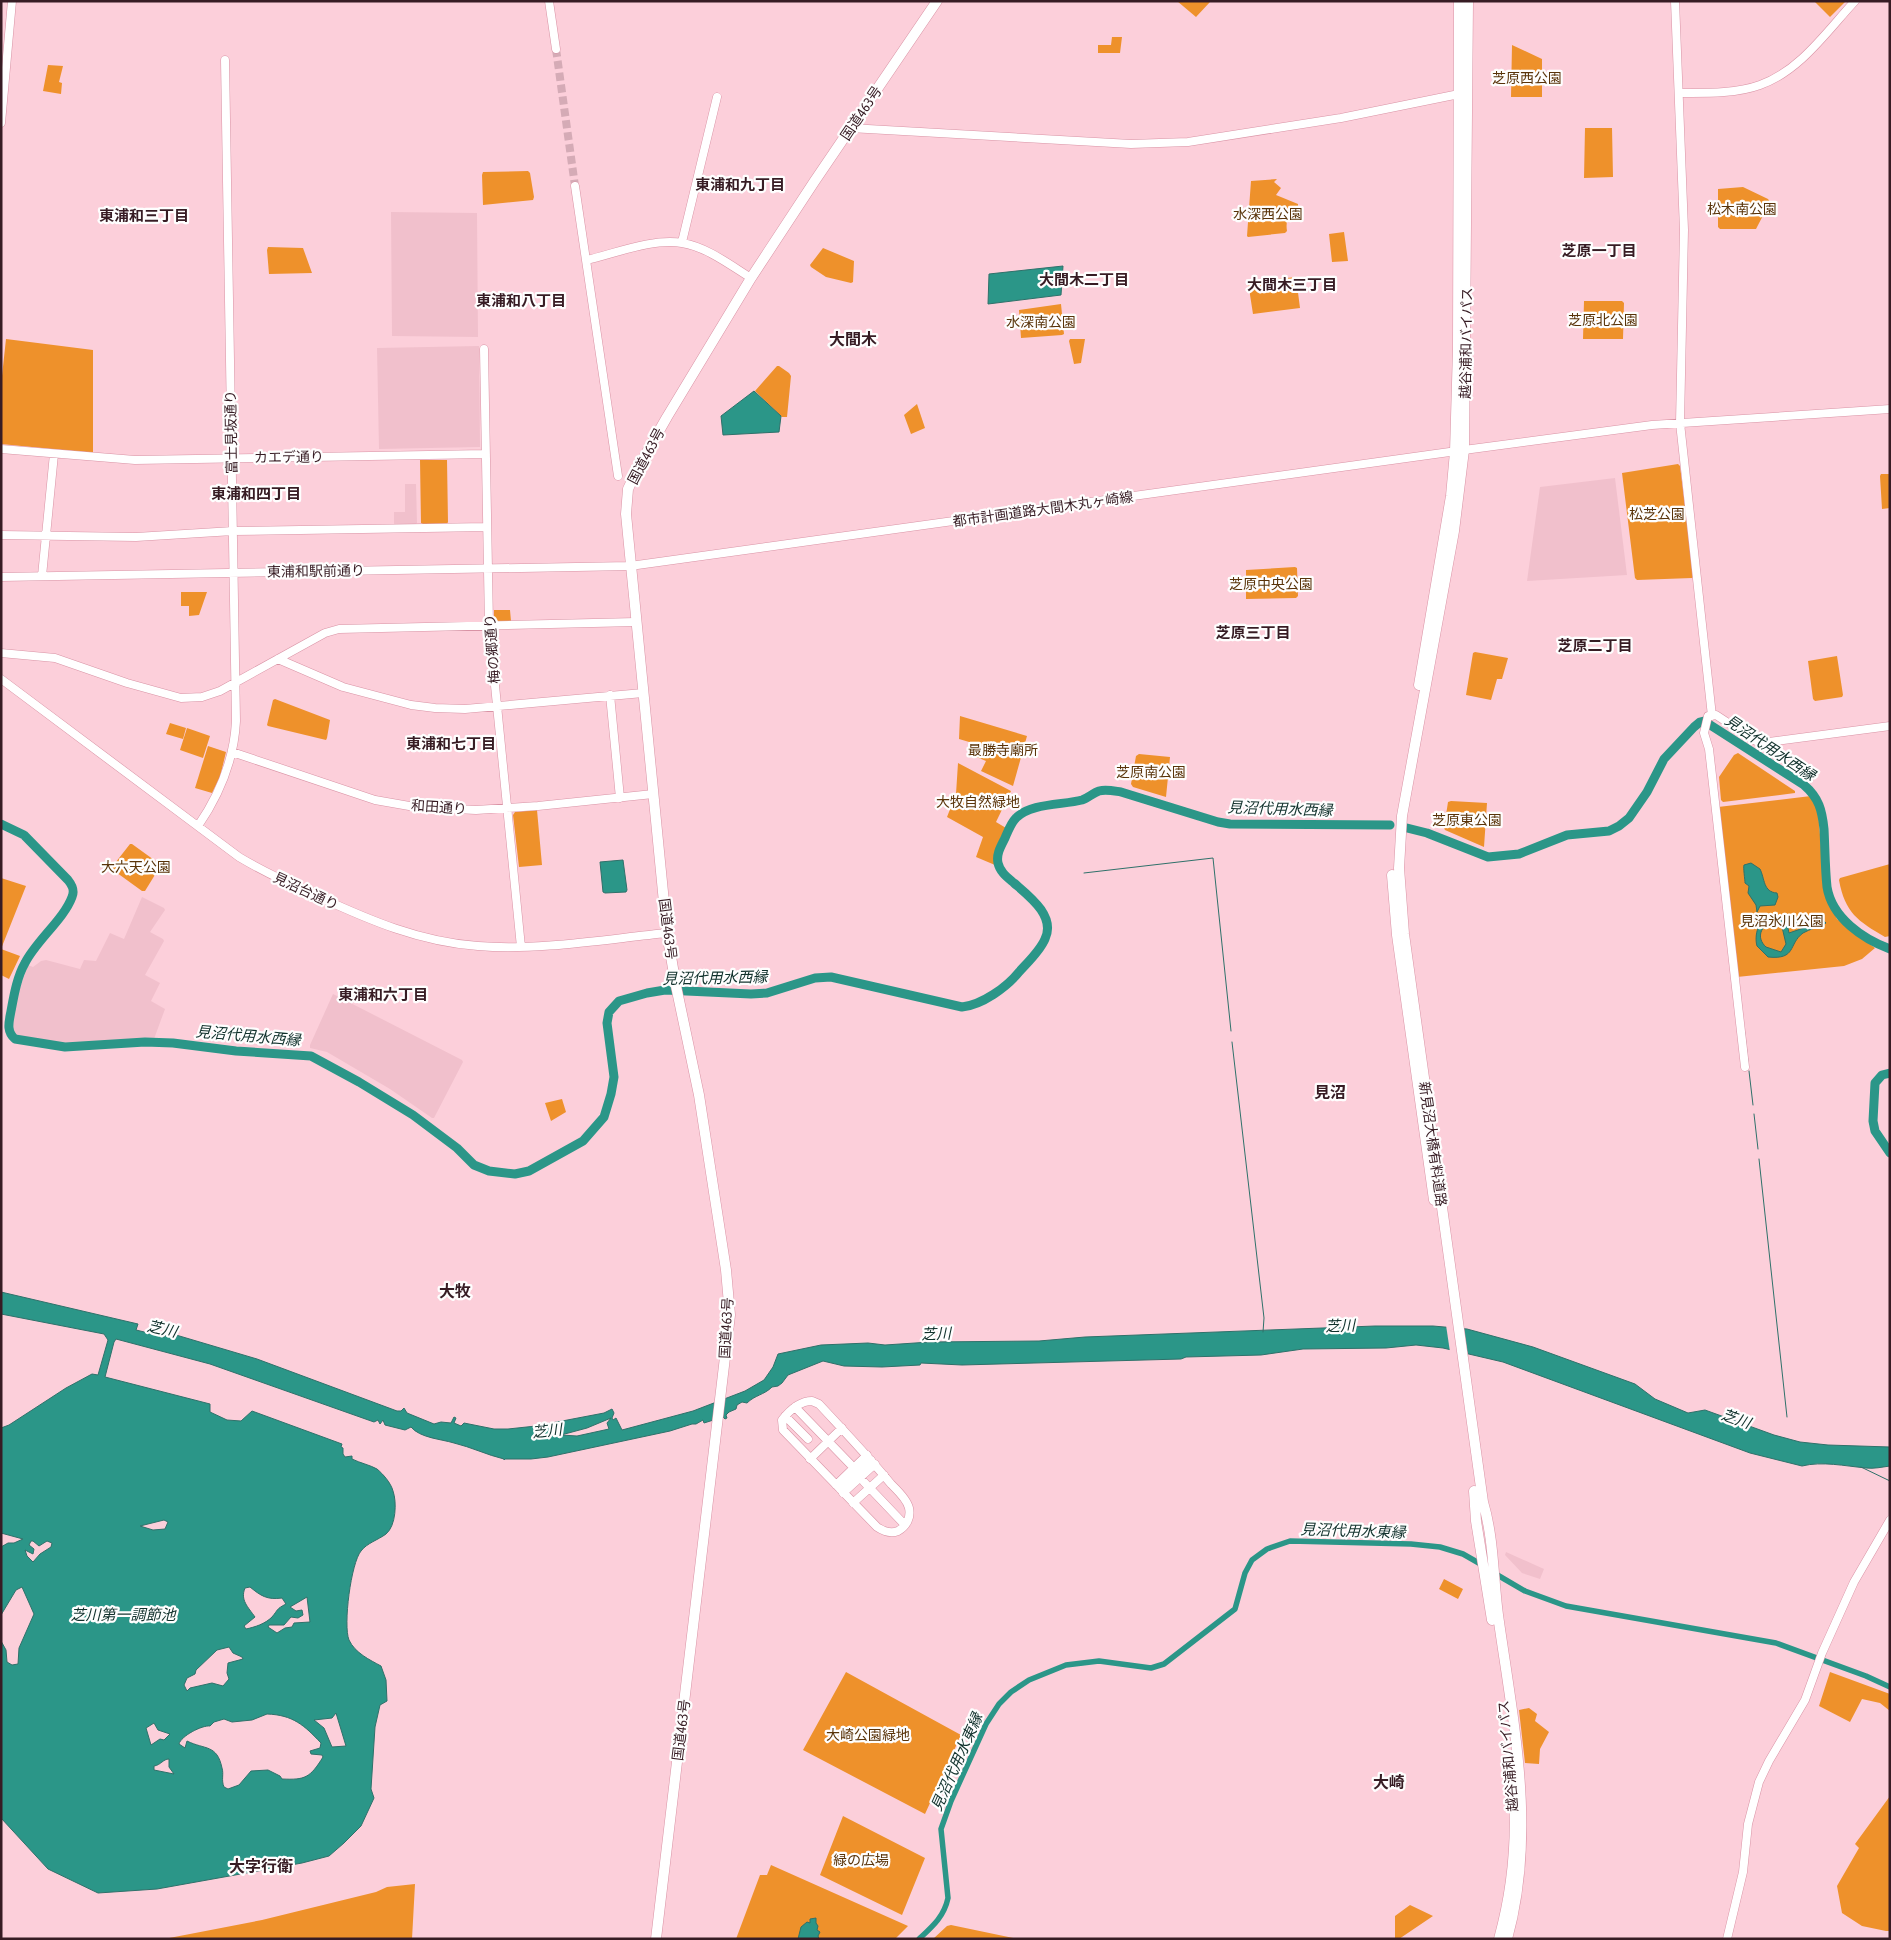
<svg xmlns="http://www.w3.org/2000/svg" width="1891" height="1940" font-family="'Asap Condensed','Noto Sans JP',sans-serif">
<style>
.built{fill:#f1c0cc}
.green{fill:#ee912b}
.water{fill:#2b9688;stroke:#2f716a;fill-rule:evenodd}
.pier{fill:#fccfda}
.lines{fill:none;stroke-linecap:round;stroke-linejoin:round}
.stream{stroke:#2f716a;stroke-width:1}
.canal{stroke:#2b9688;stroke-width:5.5}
.river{stroke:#2b9688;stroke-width:9}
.secondary-tunnel{stroke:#d5abb6;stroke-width:8;stroke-dasharray:8 4;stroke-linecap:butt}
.secondary-casing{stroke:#d993a5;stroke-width:9}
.highway-casing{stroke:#d993a5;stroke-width:11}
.secondary{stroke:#fff;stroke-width:8}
.highway{stroke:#fff;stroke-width:10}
.labels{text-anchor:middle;stroke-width:4.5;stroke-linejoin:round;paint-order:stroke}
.park-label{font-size:14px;fill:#593309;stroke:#fefefe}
.street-label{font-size:14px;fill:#371c24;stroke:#fefefe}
.neighbourhood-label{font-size:15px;font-weight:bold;fill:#371c24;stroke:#fefefe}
.water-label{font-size:15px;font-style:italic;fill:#11312c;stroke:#fefefe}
.quarter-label{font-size:16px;font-weight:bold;fill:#371c24;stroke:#fefefe}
</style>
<rect width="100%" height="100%" fill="#fccfda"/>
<path class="built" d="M 391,212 L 477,213 L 478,337 L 392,336 Z
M 479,346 L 480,447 L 379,449 L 377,348 Z
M 1615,478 L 1627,575 L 1527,581 L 1540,487 Z
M 405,484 L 416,484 L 417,523 L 415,525 L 396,525 L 394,524 L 394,512 L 405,512 Z
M 142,897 L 164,908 L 165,910 L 150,932 L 163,939 L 164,941 L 145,975 L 160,983 L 151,1001 L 165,1009 L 154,1039 L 57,1044 L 19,1037 L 16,1035 L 12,1031 L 16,999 L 28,965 L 33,967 L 41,961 L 46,960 L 80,969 L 84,960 L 96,961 L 110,933 L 124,939 Z
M 333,994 L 462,1060 L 463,1062 L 434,1118 L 432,1118 L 390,1089 L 327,1052 L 310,1048 L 310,1045 Z
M 1506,1552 L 1544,1569 L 1540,1579 L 1522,1573 L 1505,1555 Z"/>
<path class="green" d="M 1177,1 L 1209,1 L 1210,2 L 1196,17 Z
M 1814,1 L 1846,1 L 1830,17 Z
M 1112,37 L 1122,37 L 1120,53 L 1098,53 L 1098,45 L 1111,45 Z
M 1512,45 L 1542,59 L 1542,97 L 1511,97 Z
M 48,65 L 63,66 L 59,82 L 62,83 L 61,94 L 43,91 Z
M 1585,128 L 1612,128 L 1613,177 L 1584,178 Z
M 528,171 L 530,173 L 534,197 L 533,200 L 483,205 L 482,175 L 483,172 Z
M 1277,179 L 1274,182 L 1281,188 L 1276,195 L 1298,204 L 1298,206 C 1290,215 1285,219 1287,231 L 1285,233 L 1248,237 L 1247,236 L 1251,181 Z
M 1743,187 L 1768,199 L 1770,202 L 1756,229 L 1720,229 L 1718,227 L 1718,189 Z
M 1344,232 L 1348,261 L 1332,262 L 1329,234 Z
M 268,247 L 303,248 L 312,273 L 269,274 L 267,250 Z
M 823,248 L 854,261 L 853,282 L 851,283 L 826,277 L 811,267 L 810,265 Z
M 1296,277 L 1300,308 L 1253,314 L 1248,282 Z
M 1584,301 L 1622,301 L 1624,303 L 1623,339 L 1583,339 Z
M 1061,304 L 1064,334 L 1062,335 L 1021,338 L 1019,310 Z
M 6,339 L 93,350 L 93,453 L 1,444 L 1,385 Z
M 1070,339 L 1085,339 L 1081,363 L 1074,364 L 1069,341 Z
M 777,366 L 779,366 L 789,373 L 791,376 L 787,417 L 782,417 L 755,391 Z
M 917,404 L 925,428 L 911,434 L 904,415 Z
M 420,460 L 447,460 L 448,522 L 447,524 L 425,525 L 421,523 Z
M 1678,464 L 1680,466 L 1694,576 L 1692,578 L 1637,580 L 1635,578 L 1622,473 Z
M 1881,474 L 1890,474 L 1890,508 L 1882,509 L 1880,476 Z
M 1295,567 L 1297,568 L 1298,596 L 1296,598 L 1246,599 L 1246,570 Z
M 181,592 L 207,592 L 199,615 L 189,616 L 189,606 L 181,606 Z
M 494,610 L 510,610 L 511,621 L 494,622 Z
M 1475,652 L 1508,658 L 1502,679 L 1497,679 L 1491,700 L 1466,695 L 1473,653 Z
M 1837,656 L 1843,695 L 1842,697 L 1815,701 L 1813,699 L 1808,661 Z
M 275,699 L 330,720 L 327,738 L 326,740 L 268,726 L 267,725 L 273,700 Z
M 960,716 L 1027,736 L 1013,786 L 981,771 L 986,761 L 974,756 L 976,744 L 959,739 Z
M 170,723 L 186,728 L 183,739 L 166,734 Z
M 187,728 L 210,736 L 203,758 L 180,750 Z
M 208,746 L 226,752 L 220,777 L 212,793 L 195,788 Z
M 1738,753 L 1795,791 L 1795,793 L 1723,802 L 1721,800 L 1719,777 L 1734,755 Z
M 1139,754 L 1170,757 L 1166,797 L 1133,787 L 1131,784 L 1136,756 Z
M 958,763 L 1011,791 L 996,822 L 1006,828 L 997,845 L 995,865 L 976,857 L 983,837 L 947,817 L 956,794 Z
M 1811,796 L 1818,810 L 1824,884 L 1828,901 L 1837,919 L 1875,948 L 1862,959 L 1844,966 L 1737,977 L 1718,807 Z
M 1451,801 L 1487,803 L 1484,847 L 1445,830 L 1444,828 L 1448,802 Z
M 537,810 L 542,865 L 519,867 L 513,815 L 515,812 Z
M 130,844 L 132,844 L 161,865 L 145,891 L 142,891 L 113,870 L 112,867 Z
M 1890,864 L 1890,936 L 1885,937 C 1858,921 1845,913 1839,880 L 1840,878 Z
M 1,878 L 26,886 L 1,949 L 20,956 L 9,979 L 1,975 Z
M 562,1099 L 566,1112 L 551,1121 L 545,1103 Z
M 1444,1579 L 1463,1589 L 1458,1599 L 1439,1589 Z
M 846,1672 L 961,1735 L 925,1814 L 803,1750 Z
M 1830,1672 L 1890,1694 L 1890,1711 L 1880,1703 L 1862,1699 L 1850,1722 L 1819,1706 Z
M 1529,1708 L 1537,1714 L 1535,1721 L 1549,1732 L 1540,1749 L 1539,1764 L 1525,1763 L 1519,1710 Z
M 1890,1796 L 1890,1931 L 1886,1931 L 1862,1926 L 1842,1913 L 1837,1886 L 1859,1848 L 1855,1844 Z
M 843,1816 L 925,1858 L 902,1915 L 820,1875 Z
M 771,1865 L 908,1926 L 895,1939 L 736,1939 L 760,1875 L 767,1875 Z
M 415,1884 L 412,1939 L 164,1939 L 262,1920 L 376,1892 L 387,1887 Z
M 1410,1905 L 1433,1916 L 1399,1939 L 1395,1939 L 1395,1916 Z
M 951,1925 L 1018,1939 L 933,1939 L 947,1926 Z"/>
<path class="water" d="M 1063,266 L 1061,295 L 988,304 L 989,274 Z
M 754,391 L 781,416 L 779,432 L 723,435 L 721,416 Z
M 623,860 L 627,890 L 626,892 L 605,893 L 603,892 L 600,862 Z
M 1751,863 L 1760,869 C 1765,879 1763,892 1777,893 L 1778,897 L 1775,905 L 1760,906 L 1757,912 L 1756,905 L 1748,893 L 1749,886 L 1745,883 C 1745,880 1743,867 1744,865 Z
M 1821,914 L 1823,914 L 1822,917 L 1788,928 L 1789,933 L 1824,921 L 1826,923 C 1819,927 1810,929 1803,933 C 1788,944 1797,960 1768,957 L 1757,946 C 1754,936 1758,918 1771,918 C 1778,918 1784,923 1791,923 C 1801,923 1812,918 1821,914 ZM 1774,922 L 1782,927 L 1786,944 L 1781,952 L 1766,947 C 1756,938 1760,925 1774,922 Z
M 1,1292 L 138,1324 L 136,1330 L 165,1337 L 166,1332 L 257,1359 L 397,1411 L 401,1411 L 404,1408 L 407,1413 L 434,1424 L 441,1422 L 451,1423 L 454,1417 L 456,1418 L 454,1423 L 461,1426 L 464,1423 L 494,1429 L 508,1429 L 536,1426 L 604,1413 L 612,1409 L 614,1413 L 612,1418 L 613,1420 L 616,1418 L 622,1430 L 693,1411 L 745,1391 L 764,1380 L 773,1367 L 778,1354 L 821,1345 L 868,1343 L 885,1345 L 930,1342 L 1039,1341 L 1085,1337 L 1375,1326 L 1433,1326 L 1467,1329 L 1533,1347 L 1635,1384 L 1655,1399 L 1688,1413 L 1705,1410 L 1774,1435 L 1800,1442 L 1828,1445 L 1890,1447 L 1890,1466 C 1882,1467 1874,1469 1866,1468 C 1845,1466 1822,1461 1802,1466 L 1750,1453 L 1503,1362 L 1443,1348 L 1416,1345 L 1386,1348 L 1303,1349 L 1261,1355 L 1186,1357 L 1181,1359 L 962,1365 L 921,1363 L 920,1365 L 882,1367 L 844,1366 L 823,1361 L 788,1375 L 782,1383 L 778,1386 L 772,1387 C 764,1395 755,1395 747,1403 L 742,1402 L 737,1405 L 736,1409 L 729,1412 L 726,1415 L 727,1418 L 725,1419 L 723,1417 L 704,1423 L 703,1420 L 696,1424 L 692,1424 L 670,1431 L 548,1457 L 531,1459 L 505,1459 L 504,1460 L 504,1459 C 487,1455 471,1447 454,1443 C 441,1439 420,1438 411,1427 L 405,1430 L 385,1425 L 383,1420 L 380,1424 L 378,1420 L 374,1422 L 210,1364 L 116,1339 L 114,1342 L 105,1377 L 210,1404 L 210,1412 L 227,1420 L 241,1421 L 252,1411 L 342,1444 L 341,1447 L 343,1448 L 343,1454 L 345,1457 L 352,1456 L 352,1459 C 360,1463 370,1465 377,1469 C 383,1474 391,1483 393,1491 C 397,1502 396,1526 386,1534 C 378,1540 367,1543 361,1551 C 351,1563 343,1625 349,1640 C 355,1653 370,1660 381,1666 L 386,1680 L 387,1701 L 380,1705 L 375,1727 L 371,1789 L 374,1798 L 361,1826 L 344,1843 L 329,1856 L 302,1863 L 157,1889 L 98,1893 L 48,1869 L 1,1818 L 1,1641 L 6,1650 L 7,1662 L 12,1665 L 18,1664 L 19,1648 L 34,1614 L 22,1587 L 16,1590 L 1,1615 L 1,1547 L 8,1543 L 14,1543 L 23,1539 L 1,1533 L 1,1428 L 9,1425 L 66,1388 L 92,1374 L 98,1375 L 108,1340 L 104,1334 L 1,1314 ZM 611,1418 L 607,1423 L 609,1429 L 577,1436 L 561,1435 L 587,1428 ZM 164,1520 L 168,1522 L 165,1529 L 153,1530 L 140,1526 ZM 31,1541 L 33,1541 L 39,1546 L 47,1541 L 52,1543 L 51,1547 L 40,1554 L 33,1562 L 27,1556 L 25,1550 L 33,1554 L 34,1549 L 29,1545 ZM 250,1587 C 261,1596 267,1600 282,1598 L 286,1604 C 276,1609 278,1610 272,1617 C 265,1624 255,1627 246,1629 L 244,1626 L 255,1617 C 248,1607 240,1600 245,1588 ZM 307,1597 L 310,1622 L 294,1623 L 292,1627 L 285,1628 L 277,1633 L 268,1627 L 269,1625 L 284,1625 L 291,1617 L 298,1618 L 303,1615 L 302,1610 L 296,1611 L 290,1607 ZM 229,1647 L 233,1653 L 242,1657 L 243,1659 L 228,1663 L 227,1673 L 229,1679 L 223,1686 L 212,1683 L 190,1688 L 187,1691 L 184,1685 L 187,1678 L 195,1674 L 196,1670 L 217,1650 ZM 336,1713 L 346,1746 L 332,1747 L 324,1728 L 314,1720 L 332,1718 ZM 267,1714 C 293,1715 304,1725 321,1743 L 320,1748 L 310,1751 L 311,1754 L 322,1755 L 323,1757 C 310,1778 305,1780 282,1779 L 280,1776 L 268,1770 L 251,1771 L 239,1785 L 228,1789 L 224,1787 C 221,1780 224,1774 222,1768 C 217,1744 205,1750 187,1741 L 185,1748 L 179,1744 C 181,1736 202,1725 210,1726 L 214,1722 L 224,1719 L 232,1722 L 252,1720 ZM 154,1723 L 158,1730 L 170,1734 L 164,1740 L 160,1739 L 151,1745 L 146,1728 ZM 169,1759 L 169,1767 L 174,1774 L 154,1770 L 154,1766 C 161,1765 163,1759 169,1759 Z
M 816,1918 L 816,1923 L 818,1926 L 817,1930 L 820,1932 L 818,1936 L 819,1939 L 798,1939 L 801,1927 L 807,1922 L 810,1923 L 810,1919 Z"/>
<path class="pier" d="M 1446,1325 L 1463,1326 L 1468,1357 L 1450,1352 Z"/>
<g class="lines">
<path class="stream" d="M 1084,873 L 1213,858 L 1231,1031
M 1744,1027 L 1748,1062
M 1232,1042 L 1264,1318 L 1263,1332
M 1749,1071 L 1753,1105
M 1754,1114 L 1758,1149
M 1759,1159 L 1787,1417
M 1861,1467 L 1890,1481"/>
<path class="canal" d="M 1494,1573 L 1525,1591 L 1566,1606 L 1776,1643 L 1866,1676 L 1890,1687
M 919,1939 C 932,1927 944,1917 948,1898 L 941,1829 L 951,1801 L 986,1724 L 999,1704 L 1011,1692 L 1029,1680 L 1066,1665 L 1099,1661 L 1151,1668 L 1164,1664 L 1235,1609 L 1245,1573 L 1252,1560 L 1267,1549 L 1290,1541 L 1411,1544 L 1440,1547 L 1463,1554 L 1484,1566"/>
<path class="river" d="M 1,824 L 24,835 L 68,880 C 72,885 75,890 72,897 C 64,919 36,941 25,963 C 17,977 14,995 11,1011 C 9,1022 6,1031 15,1039 L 65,1047 L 145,1042 L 173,1043 L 236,1051 L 311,1056 L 359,1082 L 413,1115 L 457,1148 L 474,1165 L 489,1171 L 515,1174 L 529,1171 L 583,1141 L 604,1117 L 611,1094 L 614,1077 L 607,1023 L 609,1012 L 619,1001 L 647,993 L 665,990 L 751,994 L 767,993 L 815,978 L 831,977 L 962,1007 C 982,1005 1007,987 1019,972 C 1028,962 1040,951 1045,939 C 1056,916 1029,896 1014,883 C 1007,877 1000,872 998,863 C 996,854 1001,846 1005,838 C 1008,831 1011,823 1016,818 C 1030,803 1063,805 1082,800 C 1088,798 1093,793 1099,791 C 1106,789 1114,791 1121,792 L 1218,822 L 1230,824 L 1390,825
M 1407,828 L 1427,833 L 1488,857 L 1519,854 L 1567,835 L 1609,831 L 1619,826 L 1629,818 L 1647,792 L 1664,759 L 1694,727 L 1700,722 L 1704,721 L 1804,785 C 1819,798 1822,810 1824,829 C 1825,848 1825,868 1827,887 C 1832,918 1863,939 1890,949
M 1890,1073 L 1882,1075 L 1875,1083 L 1873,1121 L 1875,1131 L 1890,1153"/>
<path class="secondary-tunnel" d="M 556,49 L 575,186"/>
<g class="secondary-casing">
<path id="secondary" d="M 549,1 L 556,49
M 1675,1 L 1684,230 L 1680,423 L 1712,716
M 1680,93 C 1706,93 1735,94 1760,85 C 1800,71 1827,31 1855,1
M 1,123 L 12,1
M 850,128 L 1131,144 L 1188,142 L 1341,118 L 1464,93
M 575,186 L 618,476
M 682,242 L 717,97
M 587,260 C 616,253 654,238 682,243 C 707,247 730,265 751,278
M 484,349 L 489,625 L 521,947
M 1,449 L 135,460 L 486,454
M 1,535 L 136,537 L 233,531 L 487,527
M 42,576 L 54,454
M 1,577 L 630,566 L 1464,450 L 1652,425 L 1890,409
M 1,653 L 55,658 L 127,683 L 181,698 L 202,697 L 220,691 L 325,633 L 339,629 L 636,622
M 278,659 L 343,687 L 411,705 L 435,708 L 465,709 L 643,693
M 1,679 L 239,857 C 264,872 290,884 317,896 C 369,920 420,942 478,946 C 538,951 607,939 667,933
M 610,695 L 620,798
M 232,752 L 375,800 L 415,807 L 476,810 L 538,806 L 653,794
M 198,826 C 220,794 234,760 236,721 L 225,60
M 1745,1067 L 1709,749 L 1704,733 L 1708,716 L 1716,715 L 1754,740 L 1761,743 L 1890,726
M 812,1401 L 819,1404 C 843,1430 868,1456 891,1484 C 897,1490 907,1499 909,1508 C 911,1517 907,1526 898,1531 C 891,1534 883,1531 877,1527 L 783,1430 L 782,1420 C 789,1411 799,1401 812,1401 Z
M 795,1407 L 854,1468
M 785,1416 L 808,1439
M 810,1459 L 842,1428
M 864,1482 L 905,1525
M 836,1485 L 867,1455
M 840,1489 L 871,1460
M 843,1493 L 875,1464
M 853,1503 L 884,1475
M 1727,1939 L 1743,1872 L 1748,1824 L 1759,1782 L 1769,1761 L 1805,1700 L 1822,1653 L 1854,1582 L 1890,1520"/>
</g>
<g class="highway-casing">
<path id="highway" d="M 1468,1 L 1464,450 L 1454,531 L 1402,816 L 1399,868 L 1404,934 L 1483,1502 C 1494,1539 1493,1577 1498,1615 C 1513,1722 1537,1832 1507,1939
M 1419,685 L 1451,496 L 1455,452 L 1458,349 L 1459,1
M 1392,875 L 1397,935 L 1434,1200
M 1474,1491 L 1476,1521 L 1492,1620
M 656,1939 L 730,1315 L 726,1270 L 699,1095 L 676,986 L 667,933 L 626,514 L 628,489 L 639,466 L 667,417 L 751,278 L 814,182 L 937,1
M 1499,1939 C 1514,1885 1518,1826 1512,1771"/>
</g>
<use href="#secondary" class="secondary"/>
<use href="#highway" class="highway"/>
</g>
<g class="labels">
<g class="park-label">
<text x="1527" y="83">芝原西公園</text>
<text x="1742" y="214">松木南公園</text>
<text x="1268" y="219">水深西公園</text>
<text x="1603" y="325">芝原北公園</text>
<text x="1041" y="327">水深南公園</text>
<text x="1657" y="519">松芝公園</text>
<text x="1271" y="589">芝原中央公園</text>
<text x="1003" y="755">最勝寺廟所</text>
<text x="1151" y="777">芝原南公園</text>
<text x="978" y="807">大牧自然緑地</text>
<text x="1467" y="825">芝原東公園</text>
<text x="136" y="872">大六天公園</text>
<text x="1782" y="926">見沼氷川公園</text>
<text x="868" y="1740">大崎公園緑地</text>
<text x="861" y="1865">緑の広場</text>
</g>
<g class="street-label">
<text transform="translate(861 113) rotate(-56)" y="5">国道463号</text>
<text transform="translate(1466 343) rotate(-89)" y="5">越谷浦和バイパス</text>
<text transform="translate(231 432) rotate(-91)" y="5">富士見坂通り</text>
<text transform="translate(646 456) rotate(-62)" y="5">国道463号</text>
<text transform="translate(289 457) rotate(-1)" y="5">カエデ通り</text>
<text transform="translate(1043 509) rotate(-8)" y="5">都市計画道路大間木丸ヶ崎線</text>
<text transform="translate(316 571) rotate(-1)" y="5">東浦和駅前通り</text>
<text transform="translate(492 649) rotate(-94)" y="5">梅の郷通り</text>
<text transform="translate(439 807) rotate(4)" y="5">和田通り</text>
<text transform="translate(306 891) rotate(25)" y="5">見沼台通り</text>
<text transform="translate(668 929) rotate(83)" y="5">国道463号</text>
<text transform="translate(1433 1144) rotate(82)" y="5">新見沼大橋有料道路</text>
<text transform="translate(726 1328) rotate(-87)" y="5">国道463号</text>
<text transform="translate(681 1730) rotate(-83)" y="5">国道463号</text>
<text transform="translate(1508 1756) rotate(-95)" y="5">越谷浦和バイパス</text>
</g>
<g class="neighbourhood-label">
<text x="740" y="190">東浦和九丁目</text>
<text x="144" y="221">東浦和三丁目</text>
<text x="1599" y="256">芝原一丁目</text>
<text x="1084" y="285">大間木二丁目</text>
<text x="1292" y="290">大間木三丁目</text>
<text x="521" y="306">東浦和八丁目</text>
<text x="256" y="499">東浦和四丁目</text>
<text x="1253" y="638">芝原三丁目</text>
<text x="1595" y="651">芝原二丁目</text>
<text x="451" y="749">東浦和七丁目</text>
<text x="383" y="1000">東浦和六丁目</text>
</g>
<g class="water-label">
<text transform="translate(1770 748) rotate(34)" y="5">見沼代用水西縁</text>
<text transform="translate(1280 809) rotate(2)" y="5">見沼代用水西縁</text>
<text transform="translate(715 978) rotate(-1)" y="5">見沼代用水西縁</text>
<text transform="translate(248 1036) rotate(5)" y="5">見沼代用水西縁</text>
<text transform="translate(1340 1326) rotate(-2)" y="5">芝川</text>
<text transform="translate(162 1329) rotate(13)" y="5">芝川</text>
<text transform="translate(936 1334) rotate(-2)" y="5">芝川</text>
<text transform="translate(1736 1419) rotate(19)" y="5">芝川</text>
<text transform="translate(547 1431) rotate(-6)" y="5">芝川</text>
<text transform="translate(1353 1531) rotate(2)" y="5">見沼代用水東縁</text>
<text x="123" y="1620">芝川第一調節池</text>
<text transform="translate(957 1762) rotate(-66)" y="5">見沼代用水東縁</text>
</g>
<g class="quarter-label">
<text x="853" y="345">大間木</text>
<text x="1330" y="1098">見沼</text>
<text x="455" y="1297">大牧</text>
<text x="1389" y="1788">大崎</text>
<text x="261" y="1872">大字行衛</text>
</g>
</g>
<rect width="1891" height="1940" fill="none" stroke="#371c24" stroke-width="5"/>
</svg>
